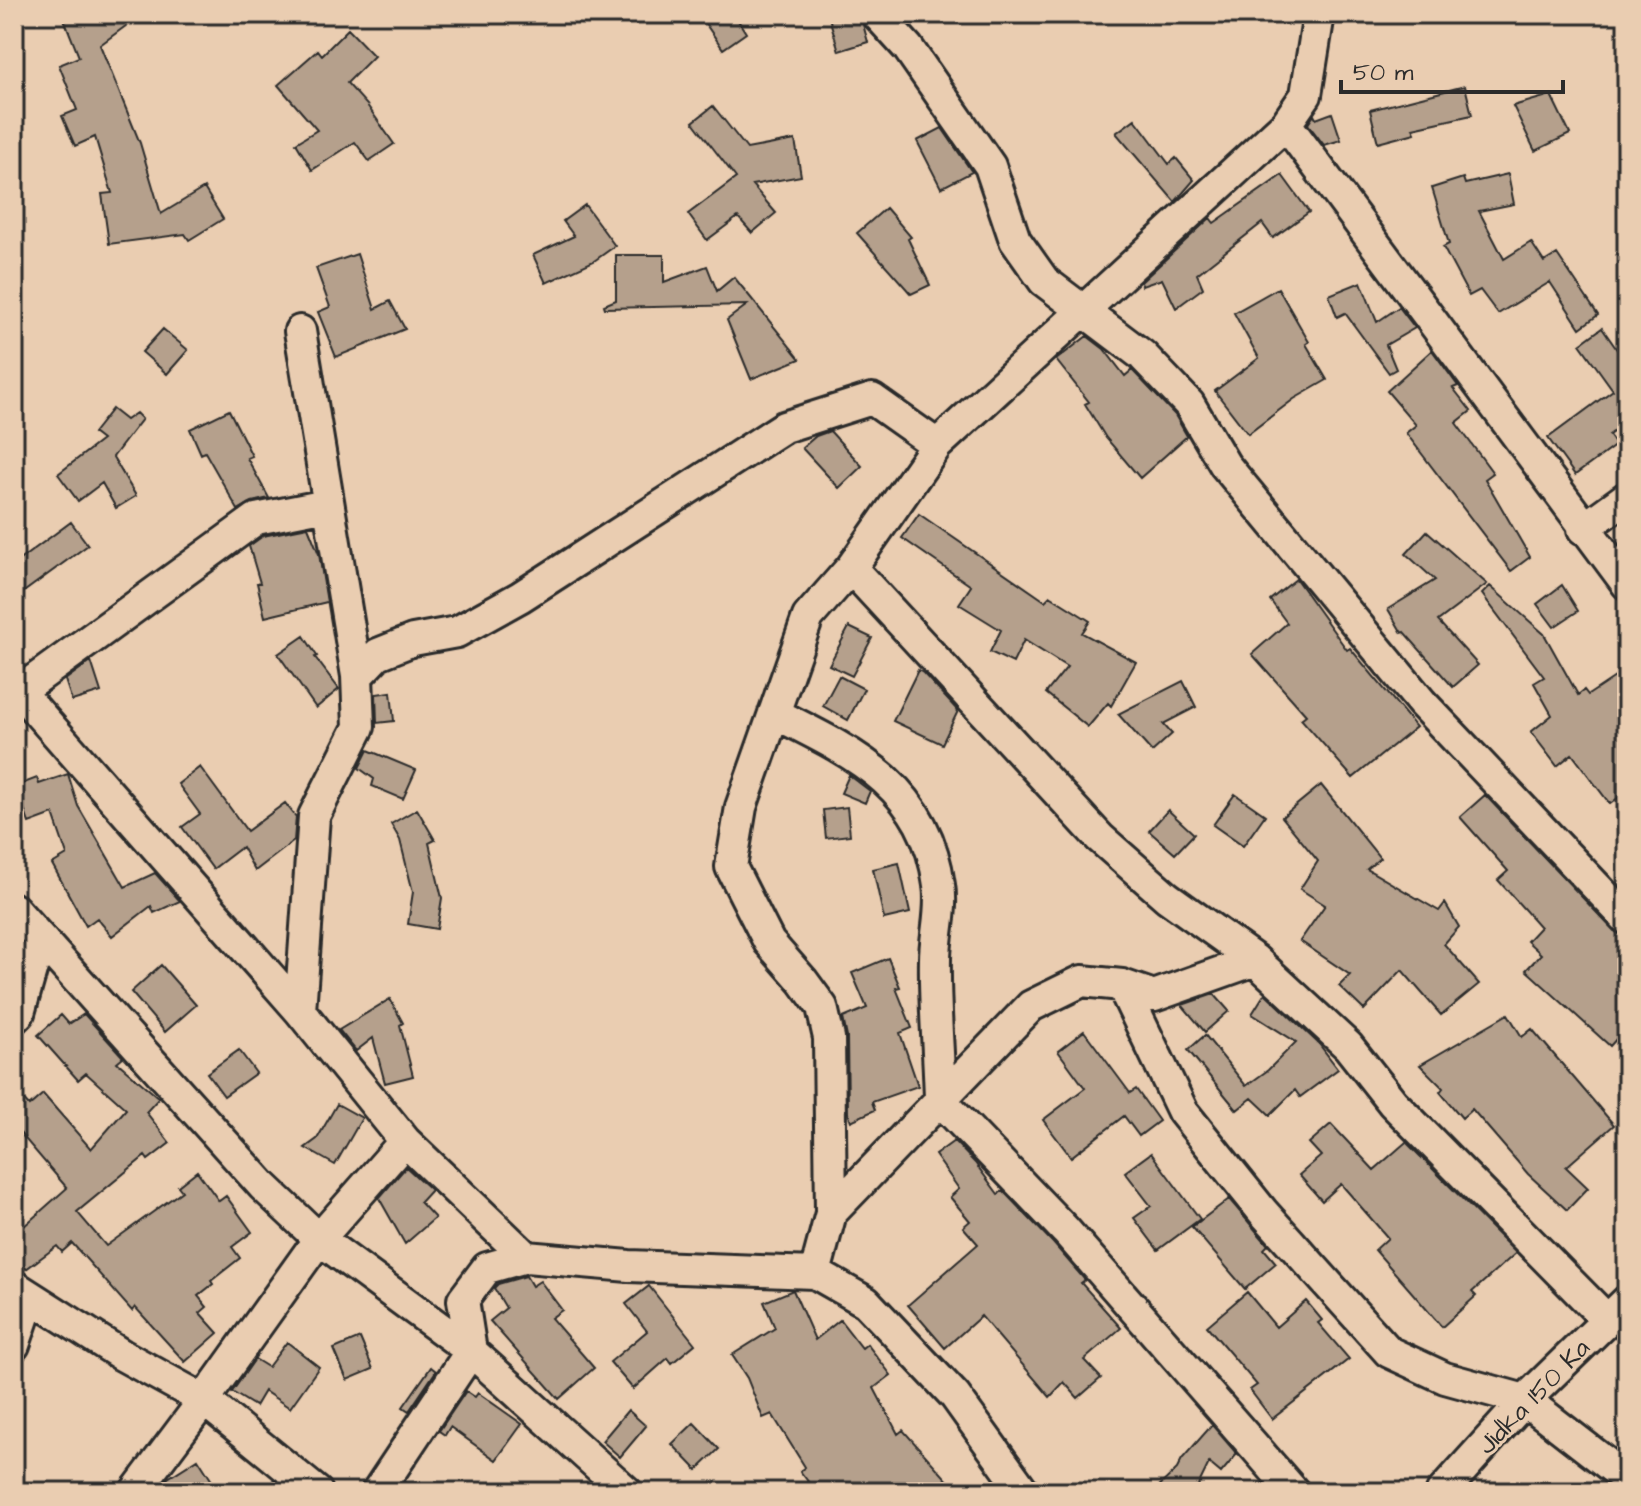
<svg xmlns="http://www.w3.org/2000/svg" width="1641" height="1506" font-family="'Architects Daughter',sans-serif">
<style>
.building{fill:#b5a08c;stroke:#2b2b2b;stroke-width:2}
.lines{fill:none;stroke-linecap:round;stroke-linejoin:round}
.minor-casing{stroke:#2b2b2b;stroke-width:36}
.minor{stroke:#eacdb1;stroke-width:30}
.labels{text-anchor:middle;stroke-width:6;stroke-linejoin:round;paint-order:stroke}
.street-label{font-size:26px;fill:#2b2b2b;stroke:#eacdb1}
</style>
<rect width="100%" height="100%" fill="#eacdb1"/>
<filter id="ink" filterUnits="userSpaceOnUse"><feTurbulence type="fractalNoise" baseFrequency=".0125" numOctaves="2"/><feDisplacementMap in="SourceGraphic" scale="16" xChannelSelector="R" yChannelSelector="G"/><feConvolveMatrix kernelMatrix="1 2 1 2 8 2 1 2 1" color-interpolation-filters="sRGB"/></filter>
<g filter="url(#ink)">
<path class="building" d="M 62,14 L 142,14 L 100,45 L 140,143 L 161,214 L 204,188 L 223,219 L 189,240 L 185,234 L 109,244 L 102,194 L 112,193 L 95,137 L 75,146 L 62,116 L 77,110 L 59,65 L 79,57 Z
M 719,14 L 734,14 L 746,33 L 723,49 L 705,23 Z
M 828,14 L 860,14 L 868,42 L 839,51 Z
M 348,29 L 374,56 L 347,83 L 367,105 L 394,144 L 369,161 L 355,142 L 312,170 L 296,143 L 317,130 L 278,85 L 318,50 L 322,55 Z
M 1465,86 L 1472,115 L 1413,128 L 1415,133 L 1378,143 L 1370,110 Z
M 1551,95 L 1570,134 L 1535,151 L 1513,106 Z
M 713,106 L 747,149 L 795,140 L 801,176 L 752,185 L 776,213 L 752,233 L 738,217 L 707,240 L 688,214 L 736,178 L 693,122 Z
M 1332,113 L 1341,140 L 1324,145 L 1308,124 L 1314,115 L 1316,119 Z
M 1135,119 L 1169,164 L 1176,158 L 1194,180 L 1175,202 L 1116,133 Z
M 942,128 L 972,172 L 941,188 L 917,141 Z
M 1508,174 L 1514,204 L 1479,211 L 1504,259 L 1531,242 L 1544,262 L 1557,254 L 1598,315 L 1580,328 L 1550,282 L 1498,314 L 1480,290 L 1469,296 L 1443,247 L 1449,244 L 1432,188 L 1463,178 L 1465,184 Z
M 1282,175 L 1309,212 L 1273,238 L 1262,223 L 1197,274 L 1203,288 L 1176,308 L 1162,279 L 1142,286 L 1141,282 L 1210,218 L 1214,223 Z
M 585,205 L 615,246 L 594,261 L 546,283 L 533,255 L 574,236 L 563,221 Z
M 886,208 L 911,237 L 908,239 L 930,285 L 911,294 L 857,233 Z
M 357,254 L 375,309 L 390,301 L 405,329 L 336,357 L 318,312 L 330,307 L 316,268 Z
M 616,255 L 664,255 L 664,282 L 707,266 L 717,291 L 734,277 L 800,359 L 751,379 L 727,320 L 747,305 L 605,308 L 604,305 L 616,300 Z
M 1361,282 L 1377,322 L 1399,307 L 1415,328 L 1386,345 L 1396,369 L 1389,373 L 1345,313 L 1337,317 L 1329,295 Z
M 1278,288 L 1309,342 L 1306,344 L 1327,380 L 1294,399 L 1248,434 L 1215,391 L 1259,358 L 1234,313 Z
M 1602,328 L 1627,364 L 1627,422 L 1609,435 L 1616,445 L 1575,475 L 1548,438 L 1613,390 L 1580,344 Z
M 163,329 L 188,350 L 167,374 L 142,352 Z
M 1087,336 L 1104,349 L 1125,376 L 1132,370 L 1175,415 L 1187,436 L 1140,478 L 1106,438 L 1085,404 L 1089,402 L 1056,360 Z
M 1432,350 L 1458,386 L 1453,388 L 1471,411 L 1456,423 L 1493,473 L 1485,479 L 1530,557 L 1511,571 L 1406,433 L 1416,425 L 1387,391 Z
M 112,409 L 126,420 L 136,413 L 142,419 L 113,457 L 136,496 L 116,508 L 102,483 L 78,501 L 58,474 L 102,440 L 93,433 Z
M 229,410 L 252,456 L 247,458 L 269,498 L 252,502 L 238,510 L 205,452 L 201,454 L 190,429 Z
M 830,431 L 862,466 L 839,488 L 802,448 L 816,436 Z
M 919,514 L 1045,601 L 1050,596 L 1090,621 L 1082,633 L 1136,662 L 1111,706 L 1108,703 L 1088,727 L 1046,693 L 1067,667 L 1024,640 L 1013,663 L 990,652 L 1001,630 L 959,604 L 971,586 L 902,538 Z
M 71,522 L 88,545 L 14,599 L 14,564 Z
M 308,527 L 319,554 L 327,602 L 265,617 L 257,583 L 260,583 L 249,546 L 263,536 Z
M 1427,531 L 1487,584 L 1438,621 L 1478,665 L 1453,687 L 1404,632 L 1402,633 L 1388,609 L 1435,580 L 1406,554 Z
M 1296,579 L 1347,650 L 1350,648 L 1416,727 L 1353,778 L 1301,719 L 1306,715 L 1252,654 L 1287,623 L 1270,600 Z
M 1562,585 L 1578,611 L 1554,627 L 1537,604 Z
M 1490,586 L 1544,634 L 1578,695 L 1584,690 L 1588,695 L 1627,669 L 1627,791 L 1610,804 L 1572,754 L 1557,766 L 1531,732 L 1552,715 L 1534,683 L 1544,677 L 1482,594 Z
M 849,627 L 872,638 L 852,676 L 829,665 Z
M 304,636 L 317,656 L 315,657 L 339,689 L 316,708 L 278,654 Z
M 91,661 L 101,692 L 72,701 L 65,680 Z
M 918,670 L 923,673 L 958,711 L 942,744 L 893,721 Z
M 839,676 L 864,689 L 848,720 L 823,706 Z
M 1183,681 L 1196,707 L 1163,724 L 1172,734 L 1152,752 L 1118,714 Z
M 391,692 L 394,721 L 377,723 L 376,694 Z
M 368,750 L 416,770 L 403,799 L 372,786 L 374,779 L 359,768 Z
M 200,767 L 247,831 L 285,803 L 296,817 L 294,841 L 255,871 L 242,847 L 213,869 L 182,827 L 200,814 L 178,784 Z
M 68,774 L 78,806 L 125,887 L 155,873 L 180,901 L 154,913 L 151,906 L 112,936 L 97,918 L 86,926 L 52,864 L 67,855 L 53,814 L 29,823 L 16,786 L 37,778 L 39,784 Z
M 849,775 L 870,791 L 865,803 L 841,793 Z
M 1321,785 L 1380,858 L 1367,869 L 1439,911 L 1445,903 L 1459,927 L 1444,944 L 1479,984 L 1441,1015 L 1402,970 L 1364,1010 L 1339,986 L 1350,975 L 1300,941 L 1325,905 L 1300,889 L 1318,861 L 1282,817 Z
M 1235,794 L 1265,815 L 1243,846 L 1213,825 Z
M 1485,795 L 1614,931 L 1627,936 L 1627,1027 L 1610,1046 L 1526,970 L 1541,954 L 1527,941 L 1540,927 L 1498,880 L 1508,871 L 1460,817 Z
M 847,807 L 850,835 L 826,838 L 823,810 Z
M 417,809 L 435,840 L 429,843 L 442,898 L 437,929 L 408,924 L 413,892 L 400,840 L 391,824 Z
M 1168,810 L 1194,834 L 1175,854 L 1149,831 Z
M 899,863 L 910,913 L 884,919 L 873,869 Z
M 888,958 L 900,987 L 896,988 L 912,1028 L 900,1033 L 918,1086 L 872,1102 L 875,1110 L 851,1121 L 848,1113 L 847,1037 L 843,1018 L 867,1008 L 852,973 Z
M 161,965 L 196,1005 L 165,1032 L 131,992 Z
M 1265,993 L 1319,1044 L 1338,1069 L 1300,1097 L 1295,1090 L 1270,1115 L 1252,1098 L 1237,1110 L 1188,1050 L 1205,1035 L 1246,1086 L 1268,1070 L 1296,1042 L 1252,1014 Z
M 1214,994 L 1229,1011 L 1205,1032 L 1182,1005 Z
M 390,999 L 403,1023 L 400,1025 L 413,1076 L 385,1083 L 373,1038 L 356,1051 L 339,1030 Z
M 84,1014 L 123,1057 L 117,1062 L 159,1098 L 146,1112 L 170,1143 L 148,1160 L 145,1156 L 77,1212 L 106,1246 L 182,1191 L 178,1186 L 197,1171 L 219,1201 L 226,1196 L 252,1232 L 232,1247 L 240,1258 L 211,1281 L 213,1284 L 198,1296 L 207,1307 L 200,1313 L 218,1333 L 185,1362 L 135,1307 L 132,1311 L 72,1243 L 62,1252 L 57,1246 L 26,1269 L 14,1253 L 14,1235 L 67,1188 L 14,1126 L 14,1089 L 29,1106 L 43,1094 L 91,1149 L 126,1109 L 86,1073 L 78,1080 L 38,1035 L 61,1015 L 69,1024 Z
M 1508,1014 L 1522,1037 L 1532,1029 L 1614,1125 L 1566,1167 L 1588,1188 L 1567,1210 L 1528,1174 L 1472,1109 L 1462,1118 L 1440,1092 L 1443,1088 L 1420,1065 Z
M 1084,1031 L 1130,1093 L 1136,1089 L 1159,1121 L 1139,1136 L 1124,1116 L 1071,1157 L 1043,1120 L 1085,1088 L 1058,1051 Z
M 239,1050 L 256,1073 L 224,1096 L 207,1073 Z
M 337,1104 L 362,1118 L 335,1165 L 305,1148 L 317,1139 Z
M 1331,1124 L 1374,1170 L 1406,1142 L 1516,1253 L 1472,1292 L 1476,1296 L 1442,1327 L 1375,1250 L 1388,1238 L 1341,1184 L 1322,1201 L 1299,1175 L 1321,1156 L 1309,1143 Z
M 954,1141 L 975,1163 L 998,1194 L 1003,1191 L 1053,1243 L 1085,1280 L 1081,1283 L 1121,1328 L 1084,1360 L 1101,1378 L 1078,1398 L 1064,1382 L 1050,1397 L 981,1316 L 945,1348 L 908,1305 L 978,1244 L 963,1227 L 970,1221 L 950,1197 L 959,1189 L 935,1155 Z
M 1151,1153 L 1200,1219 L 1158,1250 L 1134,1218 L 1151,1206 L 1125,1172 Z
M 406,1167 L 431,1190 L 420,1202 L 435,1218 L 405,1244 L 379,1198 Z
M 1229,1199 L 1268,1245 L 1264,1249 L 1276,1263 L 1245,1289 L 1192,1227 Z
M 526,1276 L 532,1286 L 540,1281 L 562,1310 L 551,1318 L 594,1368 L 559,1399 L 490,1321 L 506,1308 L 494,1288 L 498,1284 Z
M 649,1286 L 695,1344 L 672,1363 L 668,1358 L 633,1389 L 610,1362 L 647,1331 L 626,1304 Z
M 793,1290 L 815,1340 L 840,1320 L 862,1348 L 867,1344 L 891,1375 L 874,1388 L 898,1434 L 903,1430 L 958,1492 L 816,1492 L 800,1471 L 805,1467 L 772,1414 L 763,1418 L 747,1378 L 732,1355 L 775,1328 L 764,1302 Z
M 1247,1292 L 1276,1327 L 1306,1301 L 1322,1320 L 1318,1323 L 1349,1359 L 1272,1419 L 1250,1390 L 1257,1385 L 1207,1326 Z
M 360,1338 L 373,1369 L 347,1380 L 334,1349 Z
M 287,1342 L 319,1367 L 290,1408 L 264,1391 L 255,1406 L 232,1392 L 255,1359 L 268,1367 Z
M 431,1367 L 436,1371 L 409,1411 L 403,1407 Z
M 466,1391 L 475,1397 L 478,1393 L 522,1424 L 496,1460 L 450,1427 L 445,1435 L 439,1431 Z
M 628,1410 L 646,1426 L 620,1457 L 602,1441 Z
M 694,1423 L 719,1449 L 697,1470 L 672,1444 Z
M 1212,1425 L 1237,1454 L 1221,1473 L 1209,1463 L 1195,1492 L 1153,1492 L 1177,1469 L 1182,1459 Z
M 198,1459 L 219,1492 L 158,1492 L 168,1478 Z"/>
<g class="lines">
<g class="minor-casing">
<path id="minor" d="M 877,14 L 908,48 L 990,166 L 1015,240 L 1044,281 L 1142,355 L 1189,404 L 1225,465 L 1422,703 L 1627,919
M 1319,14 L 1306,95 L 1286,124 L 1627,584
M 300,331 L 357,676
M 1583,529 L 1627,497
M 851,568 L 1100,838 L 1167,897 L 1255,960 L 1348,1046 L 1393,1103 L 1607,1320
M 20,692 L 300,1011 L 405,1141 L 526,1257
M 14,695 L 256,519 L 327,505
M 774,713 C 854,753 926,786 939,885 C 943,909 935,935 935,959 C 934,1006 939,1053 940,1100 L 1066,1231 L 1294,1492
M 14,909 L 263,1186 L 319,1239 L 471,1351 L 627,1492
M 1122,985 L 1183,1112 L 1263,1212 L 1389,1352 L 1445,1378 L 1525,1400 L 1627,1479
M 300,1011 L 314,816 L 359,727 L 357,676 L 378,654 L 413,640 L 457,632 L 520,597 L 784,427 L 872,399 L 937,445
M 14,1018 L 19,1013 L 40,939
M 831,1213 L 1031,1006 L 1082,981 L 1122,985 L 1154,996 L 1255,960
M 815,1273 L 831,1213 L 829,1038 L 822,1007 L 803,981 L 769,942 L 731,867 L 741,807 L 808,617 L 851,568 L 937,445 L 1286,124
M 14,1286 L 122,1355 L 204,1400 L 317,1492
M 14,1345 L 30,1298
M 135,1492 L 204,1400 L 319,1239 L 405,1141
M 377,1492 L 471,1351 L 463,1300 L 487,1268 L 526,1257 L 629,1266 L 815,1273 L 866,1302 L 955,1396 L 1024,1492
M 1442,1492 L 1525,1400 L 1627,1301"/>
</g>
<use href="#minor" class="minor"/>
</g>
</g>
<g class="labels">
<g class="street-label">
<text transform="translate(1533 1396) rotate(-46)" y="9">Jidka 150 Ka</text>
</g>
</g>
<rect width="1641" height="1506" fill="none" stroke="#eacdb1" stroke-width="48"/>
<rect x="24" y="24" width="1593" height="1458" fill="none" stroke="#2b2b2b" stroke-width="3" filter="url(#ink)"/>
<path d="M1341 80v12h222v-12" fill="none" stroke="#2b2b2b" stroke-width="4"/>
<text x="1353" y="80" font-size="24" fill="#2b2b2b" stroke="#eacdb1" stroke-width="6" paint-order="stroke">50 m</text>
</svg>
